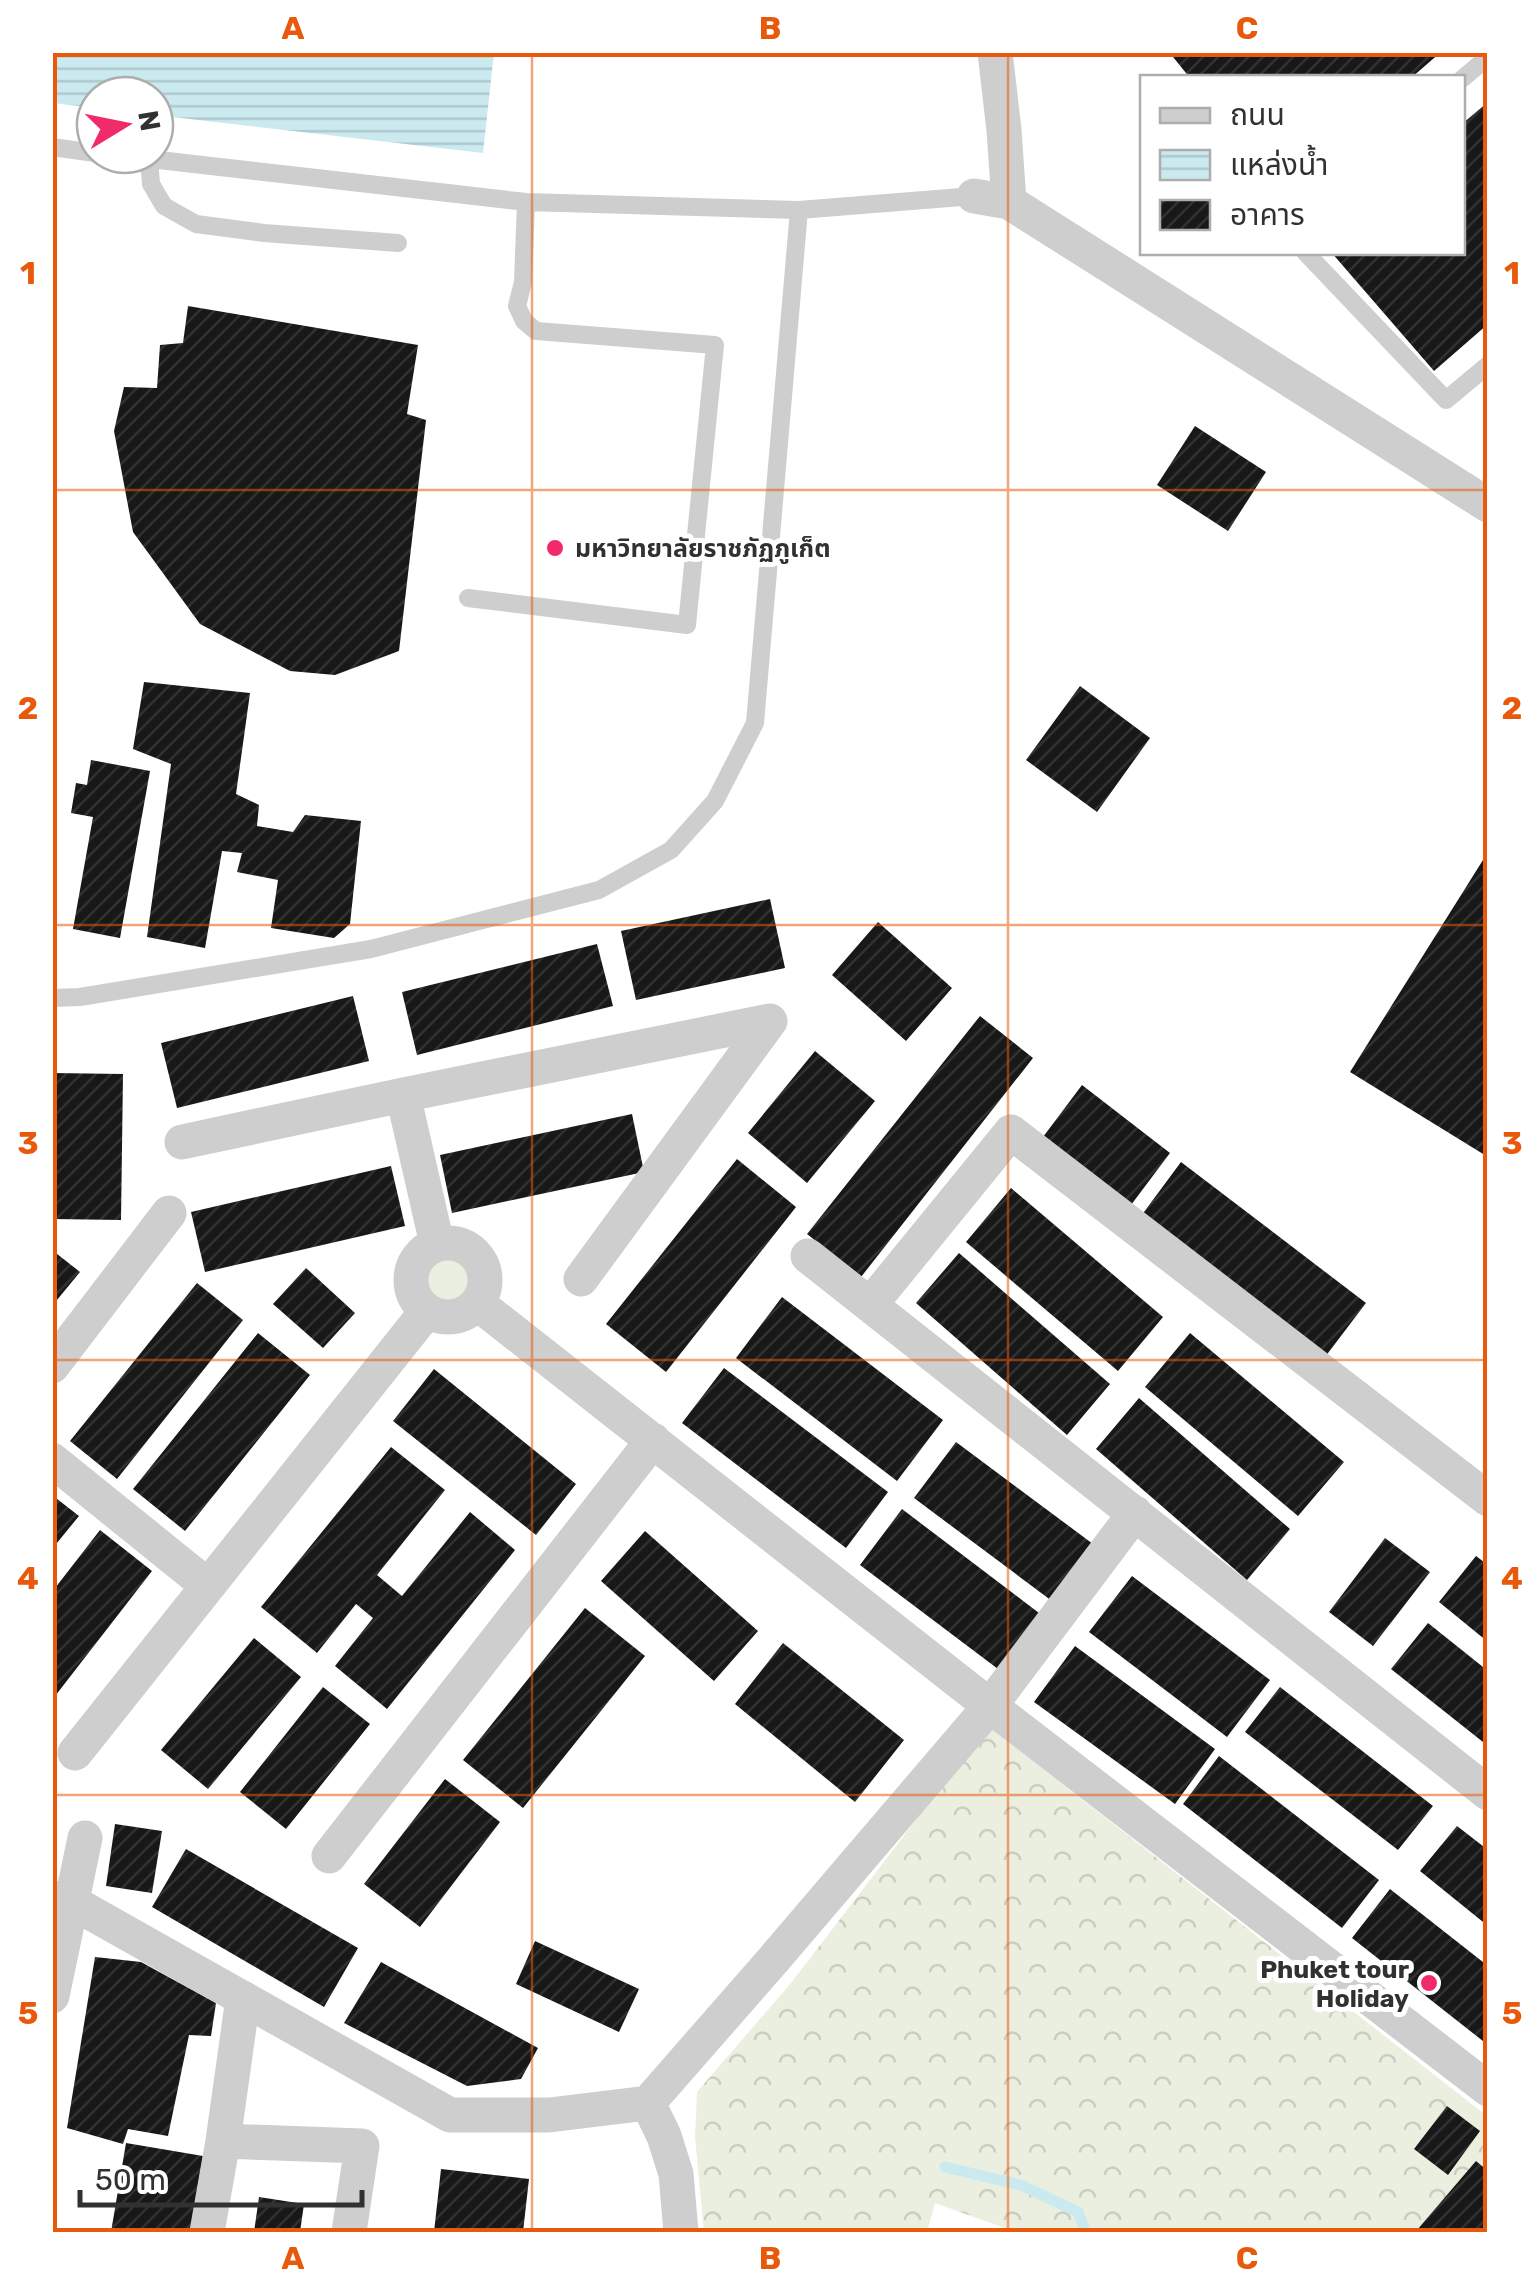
<svg xmlns="http://www.w3.org/2000/svg" width="1540" height="2285" font-family="Rubik,'Noto Sans Thai',sans-serif">
<style>
.grass{fill:#ebefdf}
.forest{fill:url(#forest-crowns)}
.water{fill:url(#water-rules)}
.lines{fill:none;stroke-linecap:round;stroke-linejoin:round}
.stream{stroke:#caeaef;stroke-width:11}
.building{fill:url(#building-hatch)}
.lane{stroke:#cecece;stroke-width:18}
.street{stroke:#cecece;stroke-width:35}
.grid{fill:none;stroke:#e8590c;stroke-width:2.5;stroke-opacity:0.55}
.poi-dot{fill:#f12b69;stroke:#fff;stroke-width:4}
.labels{text-anchor:middle;stroke-width:10;stroke-linejoin:round;paint-order:stroke}
.poi-label{font-size:25px;font-weight:bold;fill:#313131;stroke:#fff;text-anchor:start}
.neatline{fill:none;stroke:#e8590c;stroke-width:4}
.grid-label{font-size:32px;text-anchor:middle;font-weight:bold;fill:#e8590c}
</style>
<defs>
<pattern id="forest-crowns" width="20" height="18" patternUnits="userSpaceOnUse" patternTransform="scale(2.5)"><rect width="20" height="18" fill="#ebefdf"/><path d="M2 6a3 3 0 1 1 6 0M12 15a3 3 0 1 1 6 0" fill="none" stroke="#cacdc0"/></pattern>
<pattern id="water-rules" width="6" height="5" patternUnits="userSpaceOnUse" patternTransform="scale(2.5)"><rect width="6" height="5" fill="#caeaef"/><path d="M0 2.5h6" fill="none" stroke="#aec9cd"/></pattern>
<pattern id="building-hatch" width="6" height="6" patternUnits="userSpaceOnUse" patternTransform="scale(2.5)"><rect width="6" height="6" fill="#181818"/><path d="M-1 1l2-2M0 6l6-6M5 7l2-2" fill="none" stroke="#313131"/></pattern>
</defs>
<rect width="100%" height="100%" fill="#fff"/>
<path class="grass" d="M418 1279a30 30 0 1 1 60 0a30 30 0 1 1-60 0Z"/>
<path class="forest" d="M 988,1726 L 1487,2116 L 1487,2232 L 1016,2232 L 935,2203 L 927,2232 L 704,2232 L 695,2137 L 697,2092 L 791,1983 Z"/>
<path class="water" d="M 53,52 L 494,53 L 483,153 L 155,115 L 155,95 L 95,95 L 95,108 L 53,103 Z"/>
<g class="lines">
<path class="stream" d="M 945,2167 L 1021,2185 L 1078,2212 L 1086,2232"/>
</g>
<path class="building" d="M 1169,52 L 1441,52 L 1411,78 L 1190,78 Z
M 1488,102 L 1488,324 L 1434,371 L 1331,252 L 1462,252 L 1462,124 Z
M 188,306 L 418,345 L 407,414 L 426,420 L 399,651 L 335,675 L 290,671 L 200,624 L 133,532 L 114,431 L 124,387 L 157,388 L 160,345 L 183,343 Z
M 1195,426 L 1266,472 L 1228,531 L 1157,485 Z
M 144,682 L 250,693 L 236,794 L 259,805 L 257,826 L 293,832 L 305,815 L 361,821 L 350,924 L 334,938 L 271,928 L 278,880 L 237,872 L 242,853 L 222,851 L 205,948 L 147,937 L 171,764 L 133,749 Z
M 1080,686 L 1150,738 L 1097,812 L 1026,760 Z
M 91,760 L 150,771 L 120,938 L 73,929 L 93,817 L 71,813 L 76,783 L 87,785 Z
M 1488,852 L 1488,1157 L 1350,1072 Z
M 770,899 L 785,968 L 636,1000 L 621,931 Z
M 878,922 L 952,988 L 906,1041 L 832,975 Z
M 597,944 L 613,1006 L 417,1055 L 402,992 Z
M 353,996 L 369,1061 L 177,1108 L 161,1043 Z
M 980,1016 L 1033,1058 L 861,1277 L 807,1234 Z
M 815,1051 L 875,1101 L 807,1183 L 748,1133 Z
M 52,1073 L 123,1074 L 121,1220 L 52,1219 Z
M 1082,1085 L 1170,1153 L 1131,1205 L 1043,1137 Z
M 632,1114 L 644,1172 L 452,1213 L 440,1155 Z
M 737,1159 L 796,1207 L 666,1372 L 606,1324 Z
M 1181,1162 L 1366,1303 L 1325,1357 L 1141,1216 Z
M 391,1166 L 405,1226 L 205,1272 L 191,1212 Z
M 1011,1188 L 1163,1317 L 1118,1371 L 966,1242 Z
M 52,1250 L 80,1272 L 52,1306 Z
M 959,1253 L 1110,1384 L 1067,1435 L 916,1303 Z
M 306,1268 L 355,1313 L 323,1348 L 273,1304 Z
M 197,1283 L 243,1320 L 117,1479 L 70,1441 Z
M 782,1297 L 943,1420 L 897,1481 L 736,1358 Z
M 258,1333 L 310,1375 L 185,1531 L 133,1489 Z
M 1190,1333 L 1344,1462 L 1298,1516 L 1145,1387 Z
M 724,1368 L 888,1492 L 846,1548 L 682,1423 Z
M 434,1369 L 576,1484 L 536,1535 L 393,1421 Z
M 1139,1398 L 1290,1529 L 1247,1580 L 1096,1449 Z
M 956,1442 L 1093,1544 L 1052,1601 L 914,1498 Z
M 391,1447 L 445,1490 L 377,1575 L 402,1596 L 470,1512 L 515,1550 L 387,1709 L 335,1666 L 373,1618 L 356,1604 L 317,1653 L 261,1607 Z
M 52,1495 L 79,1516 L 52,1549 Z
M 902,1509 L 1039,1613 L 998,1669 L 860,1565 Z
M 100,1530 L 152,1571 L 52,1700 L 52,1592 Z
M 645,1531 L 758,1631 L 714,1681 L 601,1581 Z
M 1385,1538 L 1430,1572 L 1373,1646 L 1329,1612 Z
M 1476,1556 L 1488,1565 L 1488,1642 L 1439,1602 Z
M 1132,1576 L 1270,1680 L 1227,1737 L 1089,1632 Z
M 585,1608 L 645,1656 L 523,1808 L 463,1760 Z
M 1428,1623 L 1488,1671 L 1488,1746 L 1391,1669 Z
M 254,1638 L 301,1677 L 208,1789 L 161,1750 Z
M 783,1643 L 904,1740 L 855,1802 L 735,1704 Z
M 1075,1646 L 1215,1749 L 1175,1804 L 1034,1702 Z
M 323,1687 L 370,1724 L 286,1829 L 240,1792 Z
M 1280,1687 L 1433,1806 L 1398,1850 L 1245,1732 Z
M 1219,1756 L 1379,1880 L 1342,1928 L 1183,1804 Z
M 445,1779 L 500,1822 L 420,1927 L 364,1884 Z
M 115,1824 L 162,1831 L 152,1893 L 106,1886 Z
M 1457,1826 L 1488,1850 L 1488,1926 L 1420,1871 Z
M 186,1849 L 358,1948 L 324,2007 L 152,1907 Z
M 1390,1889 L 1488,1966 L 1488,2045 L 1352,1938 Z
M 535,1941 L 639,1989 L 619,2032 L 516,1984 Z
M 95,1957 L 141,1962 L 216,2003 L 211,2036 L 189,2035 L 168,2136 L 128,2129 L 123,2144 L 67,2128 Z
M 381,1962 L 538,2048 L 521,2079 L 467,2086 L 344,2023 Z
M 1447,2106 L 1480,2131 L 1448,2175 L 1414,2149 Z
M 126,2143 L 203,2156 L 190,2232 L 111,2232 Z
M 1476,2161 L 1488,2171 L 1488,2232 L 1420,2232 L 1417,2230 Z
M 441,2169 L 529,2179 L 523,2232 L 434,2232 Z
M 259,2197 L 304,2204 L 300,2232 L 254,2232 Z"/>
<g class="lines">
<path class="lane" d="M 1462,79 L 1488,57
M 52,147 L 95,153
M 115,155 L 526,202 L 523,282 L 517,306 L 524,321 L 536,331 L 715,345 L 687,625 L 468,598
M 149,159 L 151,184 L 164,206 L 196,224 L 264,233 L 398,243
M 526,202 L 799,210 L 974,196
M 1305,252 L 1446,400 L 1488,365
M 52,998 L 80,997 L 371,949 L 599,890 L 671,850 L 715,801 L 755,723 L 799,210"/>
<path class="street" d="M 995,52 L 1004,130 L 1009,202
M 974,196 L 1009,202 L 1488,505
M 403,1095 L 437,1244
M 182,1142 L 403,1095 L 770,1021 L 581,1279
M411 1280a37 37 0 1 1 74 0a37 37 0 1 1-74 0Z
M 808,1256 L 1488,1793
M 477,1303 L 990,1706 L 1488,2089
M 870,1305 L 1011,1132 L 1488,1499
M 52,1366 L 169,1213
M 52,1460 L 208,1586
M 75,1753 L 427,1311
M 329,1856 L 653,1440
M 52,1898 L 70,1901 L 450,2115 L 549,2115 L 648,2103 L 774,1959 L 990,1706 L 1135,1513
M 52,1996 L 85,1838
M 243,1998 L 223,2141 L 362,2146 L 349,2232
M 648,2103 L 664,2136 L 676,2174 L 681,2232
M 207,2232 L 223,2141"/>
</g>
<path class="grid" d="M 532,52 L 532,2232M 1008,52 L 1008,2232M 52,490 L 1488,490M 52,925 L 1488,925M 52,1360 L 1488,1360M 52,1795 L 1488,1795"/>
<g class="poi-dot">
<circle cx="555" cy="548" r="10"/>
<circle cx="1429" cy="1983" r="10"/>
</g>
<g class="labels">
<g class="poi-label">
<text x="575" y="557">มหาวิทยาลัยราชภัฏภูเก็ต</text>
<text x="1409" y="1978" text-anchor="end">Phuket tour<tspan x="1409" dy="29">Holiday</tspan></text>
</g>
</g>
<rect width="1540" height="2285" fill="none" stroke="#ffffff" stroke-width="110"/>
<rect x="1140" y="75" width="325" height="180" fill="#ffffff" stroke="#adadad" stroke-width="2.5"/>
<rect x="1160" y="108" width="50" height="15" fill="#cecece" stroke="#adadad" stroke-width="2.5"/>
<text x="1230" y="125" font-size="30" fill="#313131">ถนน</text>
<rect x="1160" y="150" width="50" height="30" fill="url(#water-rules)" stroke="#adadad" stroke-width="2.5"/>
<text x="1230" y="175" font-size="30" fill="#313131">แหล่งน้ำ</text>
<rect x="1160" y="200" width="50" height="30" fill="url(#building-hatch)" stroke="#adadad" stroke-width="2.5"/>
<text x="1230" y="225" font-size="30" fill="#313131">อาคาร</text>
<g transform="translate(125 125) rotate(80)"><circle r="48" fill="#ffffff" stroke="#adadad" stroke-width="2.5"/>
<path d="M0-8L18 38L0 25L-18 38Z" fill="#f12b69"/>
<text y="-15" font-size="28" font-weight="bold" text-anchor="middle" fill="#313131">N</text>
</g>
<path d="M80 2190v15h282v-15" fill="none" stroke="#313131" stroke-width="5"/>
<text x="95" y="2190" font-size="30" fill="#313131" stroke="#ffffff" stroke-width="8" paint-order="stroke">50 m</text>
<rect x="55" y="55" width="1430" height="2175" class="neatline"/>
<g class="grid-label">
<text x="293" y="39">A</text>
<text x="770" y="39">B</text>
<text x="1247" y="39">C</text>
<text x="28" y="284">1</text>
<text x="1512" y="284">1</text>
<text x="28" y="719">2</text>
<text x="1512" y="719">2</text>
<text x="28" y="1154">3</text>
<text x="1512" y="1154">3</text>
<text x="28" y="1589">4</text>
<text x="1512" y="1589">4</text>
<text x="28" y="2024">5</text>
<text x="1512" y="2024">5</text>
<text x="293" y="2269">A</text>
<text x="770" y="2269">B</text>
<text x="1247" y="2269">C</text>
</g>
</svg>
